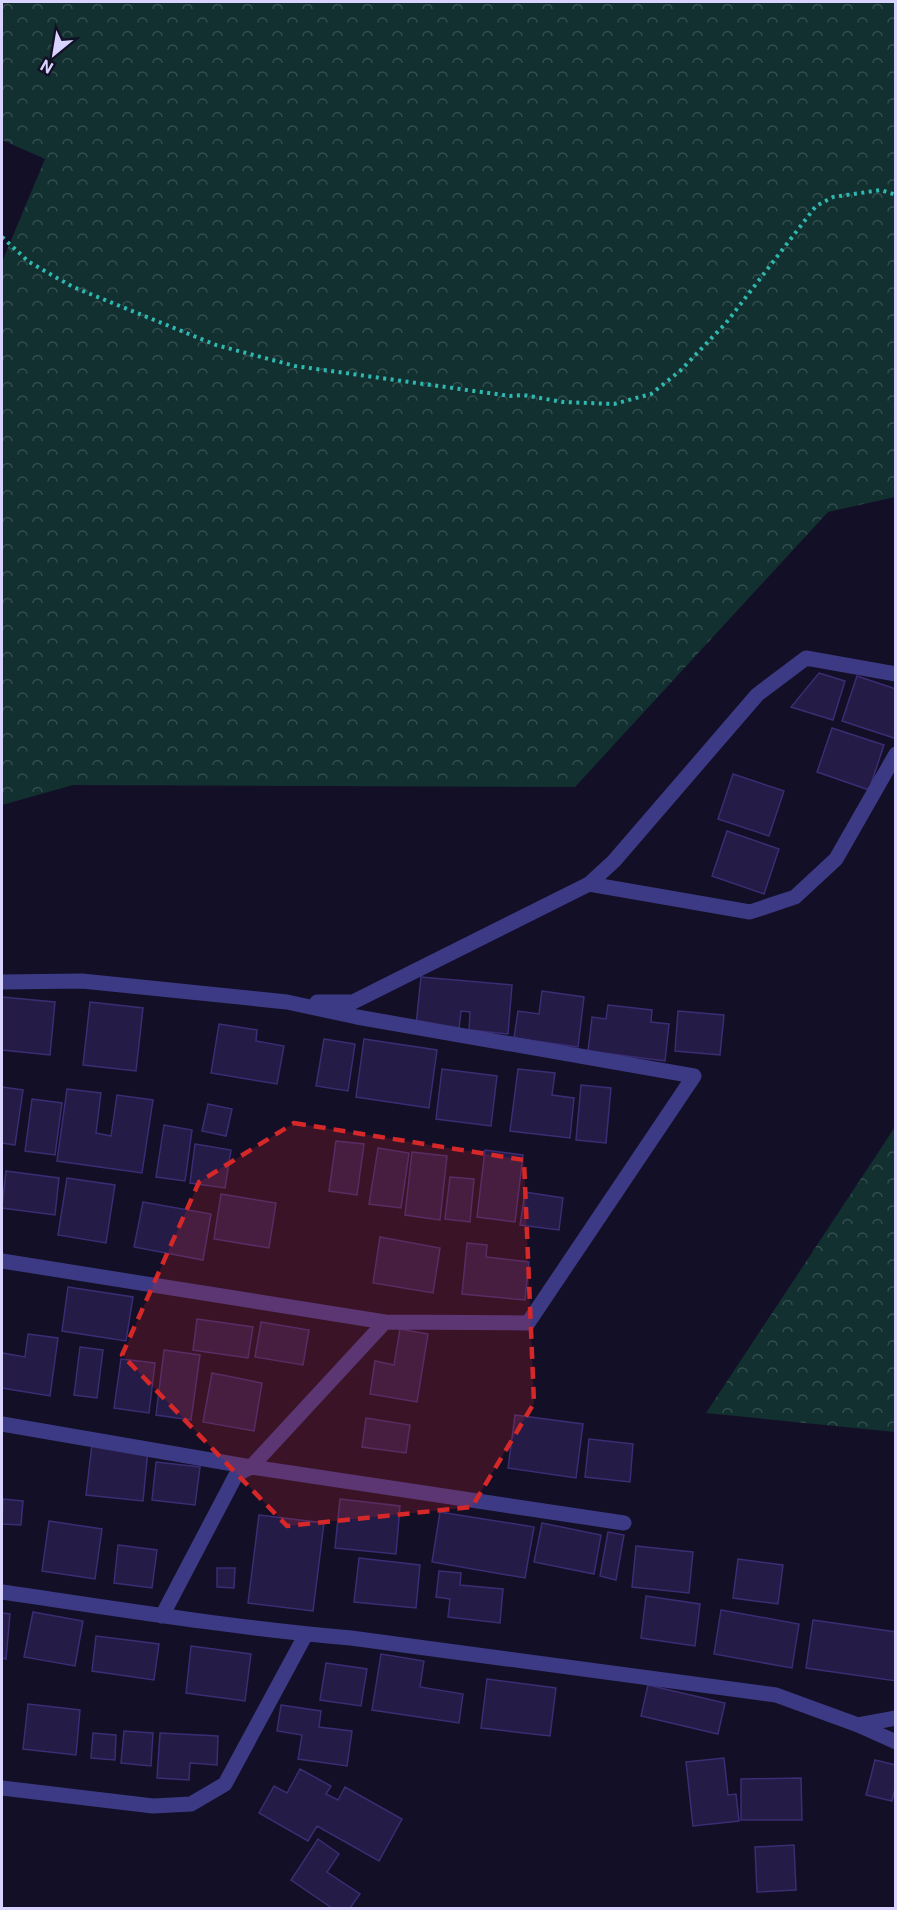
<svg xmlns="http://www.w3.org/2000/svg" width="897" height="1910" font-family="Roboto,sans-serif">
<style>
.forest{fill:url(#forest-crowns)}
.building{fill:#241b47;stroke:#3b2d73;stroke-width:1.5}
.lines{fill:none;stroke-linecap:round;stroke-linejoin:round}
.path{stroke:#2fb8b0;stroke-width:4;stroke-dasharray:3 4.5;stroke-linecap:butt}
.minor{stroke:#3d3a85;stroke-width:15}
.marked{fill:#d62828;fill-opacity:0.2;stroke:#d62828;stroke-width:4.5;stroke-dasharray:12 8;stroke-linejoin:round}
</style>
<defs>
<pattern id="forest-crowns" width="20" height="18" patternUnits="userSpaceOnUse" patternTransform="scale(1.5)"><rect width="20" height="18" fill="#12302f"/><path d="M2 6a3 3 0 1 1 6 0M12 15a3 3 0 1 1 6 0" fill="none" stroke="#344d4e"/></pattern>
</defs>
<rect width="100%" height="100%" fill="#130f26"/>
<path class="forest" d="M 2,2 L 895,2 L 895,497 L 828,512 L 575,787 L 73,785 L 2,805 L 2,262 L 45,159 L 2,140 Z
M 895,1127 L 895,1432 L 706,1413 Z"/>
<path class="building" d="M 819,673 L 845,681 L 833,720 L 791,707 Z
M 857,676 L 896,689 L 896,734 L 894,738 L 842,721 Z
M 832,728 L 884,745 L 869,790 L 817,772 Z
M 733,774 L 784,791 L 769,836 L 718,819 Z
M 727,831 L 779,849 L 764,894 L 712,876 Z
M 421,977 L 512,985 L 508,1034 L 469,1030 L 470,1012 L 461,1011 L 459,1029 L 416,1025 Z
M 542,991 L 584,997 L 578,1047 L 514,1038 L 518,1011 L 539,1014 Z
M 2,997 L 55,1002 L 50,1055 L 2,1050 Z
M 90,1002 L 143,1008 L 136,1071 L 83,1065 Z
M 608,1005 L 652,1010 L 651,1022 L 669,1024 L 665,1061 L 588,1051 L 592,1017 L 606,1019 Z
M 678,1011 L 724,1015 L 720,1055 L 675,1051 Z
M 219,1024 L 257,1030 L 256,1041 L 284,1046 L 277,1084 L 211,1073 Z
M 324,1039 L 355,1044 L 348,1091 L 316,1086 Z
M 364,1039 L 437,1050 L 429,1108 L 356,1097 Z
M 442,1069 L 497,1076 L 491,1126 L 436,1119 Z
M 518,1069 L 555,1073 L 552,1095 L 574,1098 L 570,1138 L 510,1131 Z
M 581,1085 L 611,1088 L 606,1143 L 576,1140 Z
M 2,1087 L 23,1090 L 15,1145 L 2,1143 Z
M 67,1089 L 101,1093 L 96,1133 L 111,1136 L 117,1095 L 153,1100 L 142,1173 L 57,1161 Z
M 32,1099 L 62,1103 L 55,1155 L 25,1151 Z
M 208,1104 L 232,1109 L 226,1136 L 202,1131 Z
M 164,1125 L 192,1130 L 185,1181 L 156,1177 Z
M 336,1141 L 364,1144 L 357,1195 L 329,1191 Z
M 195,1144 L 231,1150 L 225,1188 L 190,1183 Z
M 378,1148 L 409,1153 L 401,1208 L 369,1204 Z
M 485,1150 L 523,1155 L 515,1222 L 477,1217 Z
M 412,1152 L 447,1156 L 440,1220 L 405,1215 Z
M 6,1171 L 59,1178 L 55,1215 L 2,1208 Z
M 450,1177 L 474,1179 L 470,1222 L 445,1219 Z
M 67,1178 L 115,1185 L 106,1243 L 58,1235 Z
M 525,1192 L 563,1198 L 559,1230 L 520,1225 Z
M 221,1194 L 276,1203 L 269,1248 L 214,1239 Z
M 143,1202 L 211,1214 L 203,1260 L 134,1247 Z
M 380,1237 L 440,1248 L 433,1293 L 373,1283 Z
M 467,1243 L 487,1245 L 486,1257 L 529,1262 L 525,1300 L 462,1294 Z
M 68,1287 L 133,1297 L 126,1341 L 62,1331 Z
M 197,1319 L 253,1327 L 248,1358 L 193,1350 Z
M 261,1322 L 309,1330 L 303,1365 L 255,1357 Z
M 400,1329 L 428,1334 L 417,1402 L 370,1394 L 375,1361 L 394,1365 Z
M 28,1334 L 58,1338 L 50,1396 L 2,1388 L 2,1353 L 25,1357 Z
M 80,1347 L 103,1350 L 97,1398 L 74,1395 Z
M 164,1350 L 200,1355 L 191,1420 L 156,1415 Z
M 121,1359 L 155,1363 L 149,1413 L 114,1408 Z
M 212,1373 L 262,1383 L 254,1431 L 203,1422 Z
M 515,1415 L 583,1424 L 576,1478 L 508,1468 Z
M 366,1418 L 410,1425 L 406,1453 L 362,1447 Z
M 589,1439 L 633,1444 L 630,1482 L 585,1477 Z
M 92,1444 L 148,1450 L 143,1501 L 86,1495 Z
M 156,1462 L 200,1467 L 195,1505 L 152,1500 Z
M 3,1499 L 23,1501 L 21,1525 L 2,1524 Z
M 340,1499 L 400,1506 L 396,1554 L 335,1548 Z
M 440,1512 L 534,1527 L 525,1578 L 432,1562 Z
M 259,1515 L 324,1523 L 313,1611 L 248,1603 Z
M 49,1521 L 102,1529 L 95,1579 L 42,1571 Z
M 542,1523 L 601,1535 L 594,1574 L 534,1562 Z
M 608,1532 L 624,1535 L 616,1580 L 600,1576 Z
M 118,1545 L 157,1550 L 152,1588 L 114,1583 Z
M 636,1546 L 693,1552 L 689,1593 L 632,1587 Z
M 359,1558 L 420,1565 L 416,1608 L 354,1602 Z
M 738,1559 L 783,1565 L 778,1604 L 733,1598 Z
M 217,1568 L 235,1568 L 234,1588 L 217,1587 Z
M 439,1571 L 461,1573 L 460,1585 L 503,1589 L 500,1623 L 448,1617 L 450,1599 L 436,1597 Z
M 646,1596 L 700,1604 L 695,1646 L 641,1638 Z
M 721,1610 L 799,1624 L 792,1668 L 714,1654 Z
M 33,1612 L 83,1621 L 75,1666 L 24,1657 Z
M 2,1613 L 10,1614 L 6,1659 L 2,1658 Z
M 813,1620 L 896,1632 L 896,1681 L 806,1668 Z
M 96,1636 L 159,1644 L 154,1680 L 92,1671 Z
M 191,1646 L 251,1654 L 245,1701 L 186,1693 Z
M 381,1654 L 424,1661 L 420,1687 L 463,1694 L 459,1723 L 372,1710 Z
M 326,1663 L 367,1669 L 361,1706 L 320,1700 Z
M 487,1679 L 556,1688 L 550,1736 L 481,1728 Z
M 648,1685 L 725,1703 L 718,1734 L 641,1716 Z
M 28,1704 L 80,1710 L 76,1755 L 23,1749 Z
M 281,1705 L 321,1711 L 319,1727 L 352,1731 L 347,1766 L 298,1759 L 302,1735 L 277,1731 Z
M 124,1731 L 153,1733 L 151,1766 L 121,1763 Z
M 93,1733 L 116,1735 L 115,1760 L 91,1758 Z
M 160,1733 L 218,1736 L 217,1765 L 190,1763 L 189,1780 L 157,1778 Z
M 724,1758 L 728,1795 L 736,1794 L 739,1821 L 693,1826 L 686,1762 Z
M 875,1760 L 896,1765 L 896,1784 L 892,1801 L 866,1795 Z
M 300,1769 L 331,1786 L 326,1794 L 338,1800 L 345,1787 L 402,1819 L 379,1861 L 317,1826 L 308,1841 L 259,1813 L 274,1786 L 287,1793 Z
M 801,1778 L 802,1820 L 741,1820 L 741,1779 Z
M 318,1839 L 339,1854 L 327,1872 L 360,1894 L 350,1908 L 332,1908 L 291,1880 Z
M 794,1845 L 796,1890 L 757,1892 L 755,1847 Z"/>
<g class="lines">
<path class="path" d="M 2,237 L 29,262 L 73,287 L 216,345 L 295,366 L 510,396 L 523,395 L 563,402 L 614,404 L 651,394 L 680,371 L 726,323 L 816,206 L 833,197 L 881,190 L 896,195"/>
<path class="minor" d="M 589,884 L 750,912 L 795,897 L 836,859 L 896,754
M 2,982 L 82,981 L 287,1002 L 357,1017 L 694,1076 L 528,1323 L 385,1322 L 2,1261
M 317,1002 L 353,1002 L 589,884 L 614,861 L 757,695 L 806,658 L 896,674
M 2,1424 L 251,1467 L 624,1523
M 2,1592 C 118,1609 234,1628 351,1638 L 776,1695 L 858,1725 L 896,1742
M 162,1616 L 236,1475 L 251,1467 L 385,1322
M 858,1725 L 896,1718
M 2,1788 L 153,1806 L 191,1804 L 225,1784 L 306,1634"/>
</g>
<path class="marked" d="M 294,1123 L 524,1160 L 534,1403 L 472,1507 L 287,1526 L 122,1355 L 199,1182 Z"/>
<rect width="897" height="1910" fill="none" stroke="#d9d4ff" stroke-width="6"/>
<g transform="translate(54 54) rotate(210)" stroke="#130f26" stroke-width="4.5" paint-order="stroke">
<path d="M0-4.5L10 22L0 15L-10 22Z" fill="#d9d4ff"/>
<text y="-9" font-size="16" font-weight="bold" text-anchor="middle" fill="#d9d4ff">N</text>
</g>
</svg>
